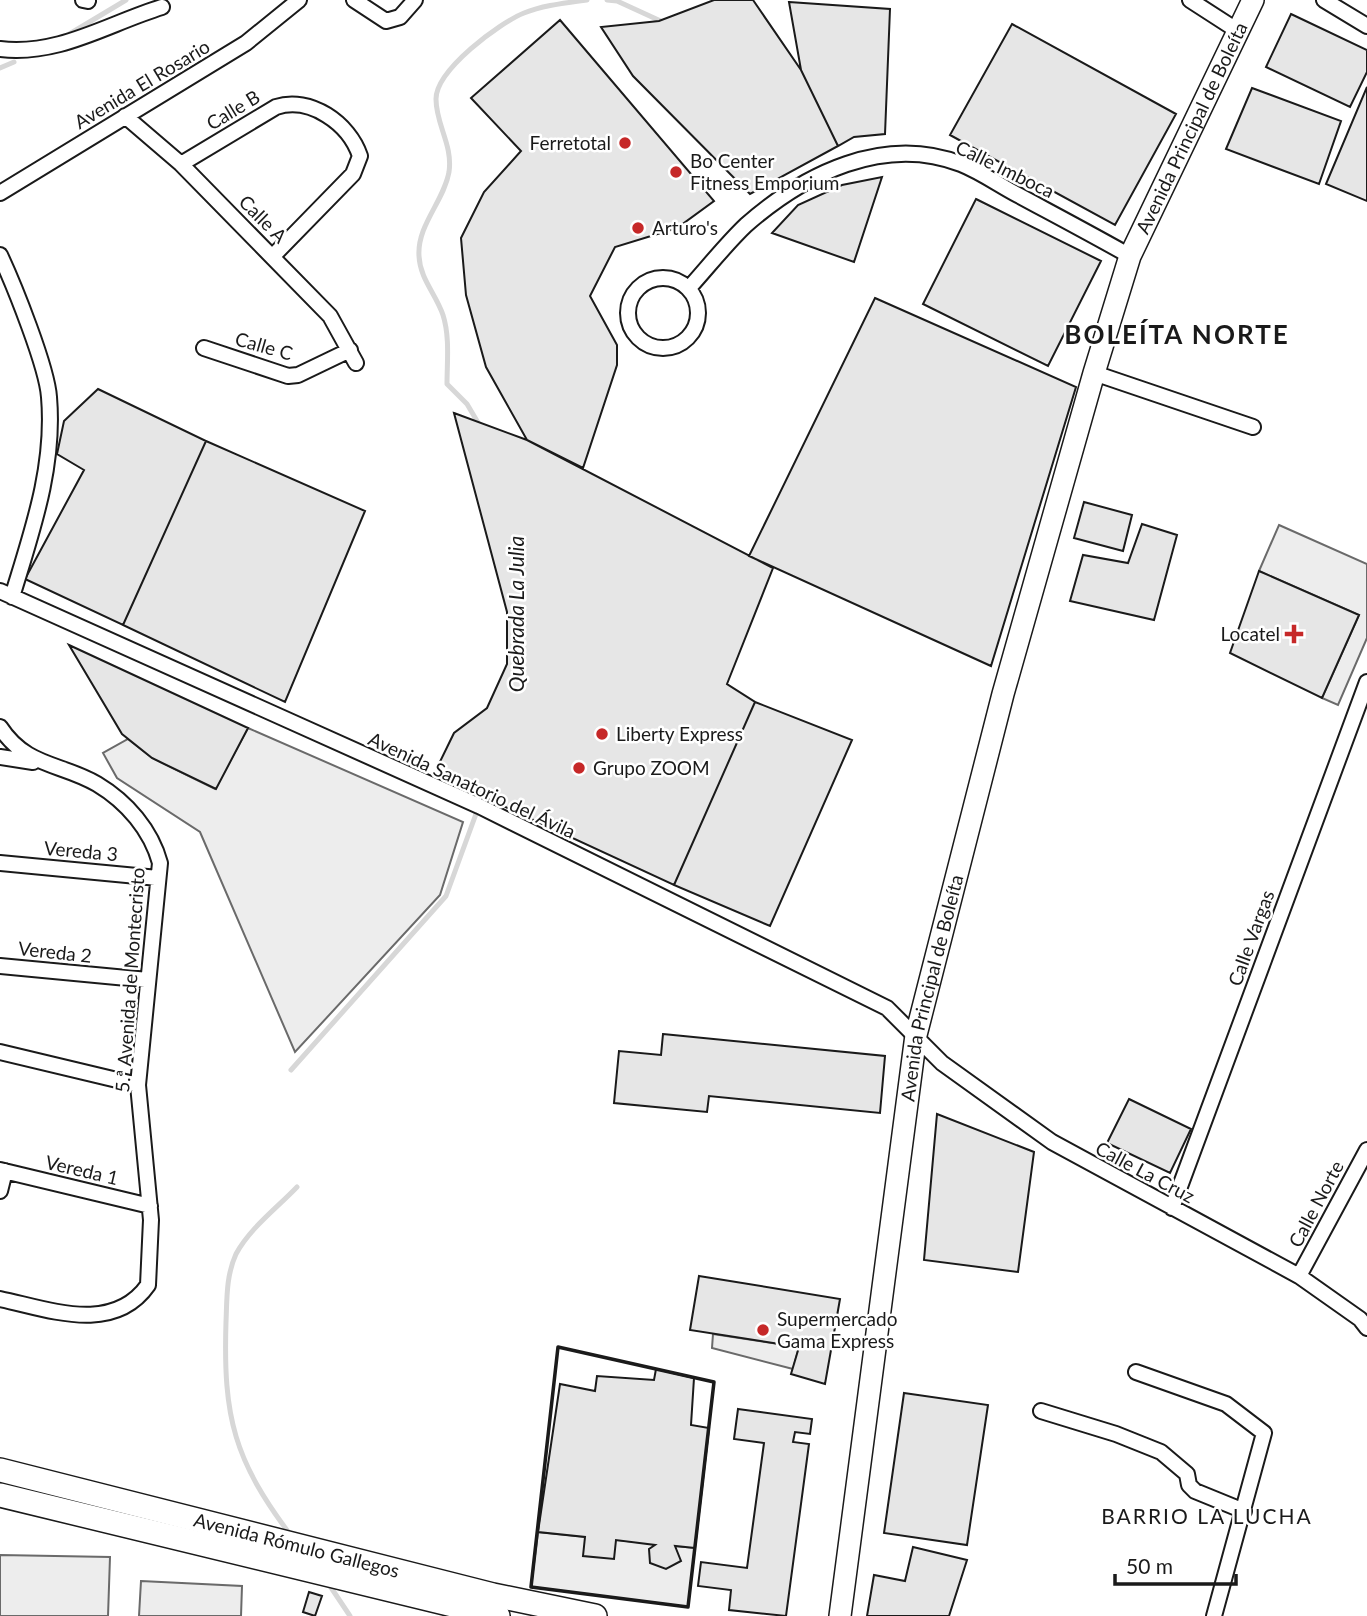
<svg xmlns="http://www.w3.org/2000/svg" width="1367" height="1616" font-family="Lato,sans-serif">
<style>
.built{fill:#ededed;stroke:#6a6a6a;stroke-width:2}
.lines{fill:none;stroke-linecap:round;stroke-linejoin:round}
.stream{stroke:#d7d7d7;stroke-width:5}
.building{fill:#e6e6e6;stroke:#1a1a1a;stroke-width:2}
.street-casing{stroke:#1a1a1a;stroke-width:18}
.secondary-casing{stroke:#1a1a1a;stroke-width:24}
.primary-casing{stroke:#1a1a1a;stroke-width:26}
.street{stroke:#fff;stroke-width:14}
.secondary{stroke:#fff;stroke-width:21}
.primary{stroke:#fff;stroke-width:23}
.wall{stroke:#1a1a1a;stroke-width:3.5}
.poi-dot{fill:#c62828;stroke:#fff;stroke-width:2.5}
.labels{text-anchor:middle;stroke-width:5;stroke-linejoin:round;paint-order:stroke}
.street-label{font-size:19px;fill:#1a1a1a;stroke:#fff}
.poi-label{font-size:19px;fill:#1a1a1a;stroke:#fff;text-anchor:start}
.water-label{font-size:21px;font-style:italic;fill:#1a1a1a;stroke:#fff}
.neighbourhood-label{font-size:21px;letter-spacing:2px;fill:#1a1a1a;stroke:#fff}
.district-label{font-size:26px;font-weight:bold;letter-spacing:2px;fill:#1a1a1a;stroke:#fff}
</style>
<rect width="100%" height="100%" fill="#fff"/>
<path class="built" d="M 1279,525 L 1367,564 L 1367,638 L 1338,705 L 1322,698 L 1359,615 L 1259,571 Z
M 248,728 L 463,822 L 440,895 L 295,1052 L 200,832 L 117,778 L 103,753 L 128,739 L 152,758 L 215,789 Z
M 713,1334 L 799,1347 L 793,1369 L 712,1348 Z
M 538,1532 L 695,1548 L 688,1607 L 531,1587 Z
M 0,1555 L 110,1557 L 108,1616 L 0,1616 Z
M 141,1581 L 242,1586 L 241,1616 L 139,1616 Z"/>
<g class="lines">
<path class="stream" d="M 607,0 L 617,1 L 665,23
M 66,36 L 126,0
M 0,68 L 14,62
M 480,426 L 467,404 L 447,384 C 447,362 450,337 443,315 C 436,294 420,279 419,256 C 417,225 444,201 449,172 C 453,145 436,125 436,99 C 436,70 499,23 524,13 C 544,5 566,3 587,0
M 291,1070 L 446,896 L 484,792
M 292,1537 C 234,1460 223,1418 226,1322 C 227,1299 226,1276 236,1254 C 250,1228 277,1208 297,1187
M 328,1583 L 350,1616"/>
</g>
<path class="building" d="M 714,0 L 753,0 L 801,70 L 838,146 L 750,194 L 633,76 L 601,27 L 659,21 Z
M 789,2 L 890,9 L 885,134 L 854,137 L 838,146 L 801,70 Z
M 1291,14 L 1367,50 L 1367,72 L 1350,107 L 1266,67 Z
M 560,20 L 714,201 L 677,228 L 615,247 L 590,296 L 617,345 L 617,365 L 583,468 L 527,440 L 486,367 L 466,295 L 461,238 L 484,192 L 521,151 L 471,98 Z
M 1012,24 L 1176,114 L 1115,225 L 950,135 Z
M 1367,87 L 1367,201 L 1326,184 Z
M 1252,88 L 1341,121 L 1319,184 L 1226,149 Z
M 882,177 L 854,262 L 772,233 L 798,205 L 842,185 Z
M 976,199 L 1101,261 L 1048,366 L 923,304 Z
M 875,298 L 1076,387 L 991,666 L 749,556 Z
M 98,389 L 206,441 L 123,625 L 25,579 L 84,470 L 57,454 L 64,421 Z
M 454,413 L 527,440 L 773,568 L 727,684 L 755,702 L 674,885 L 434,774 L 454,733 L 487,708 L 507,664 L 507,612 Z
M 206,441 L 365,511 L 285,702 L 123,625 Z
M 1084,502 L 1132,515 L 1123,551 L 1074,538 Z
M 1142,524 L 1177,535 L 1154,620 L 1070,601 L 1083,555 L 1128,563 Z
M 1259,571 L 1359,615 L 1322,698 L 1230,653 Z
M 69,645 L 248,728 L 216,789 L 152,758 L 122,734 Z
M 755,702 L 852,740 L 770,926 L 674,885 Z
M 663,1034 L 885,1056 L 880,1113 L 709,1096 L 707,1112 L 614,1103 L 619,1051 L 661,1055 Z
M 1129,1099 L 1191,1129 L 1170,1173 L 1107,1143 Z
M 937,1114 L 1034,1152 L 1018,1272 L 924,1260 Z
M 699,1276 L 840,1299 L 825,1384 L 791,1374 L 799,1347 L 690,1330 Z
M 656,1369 L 694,1378 L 691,1425 L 709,1428 L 695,1548 L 675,1546 L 681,1561 L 666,1569 L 650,1563 L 649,1549 L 655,1545 L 616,1540 L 614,1559 L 583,1556 L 585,1537 L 538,1532 L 560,1384 L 595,1391 L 597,1376 L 654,1380 Z
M 904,1393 L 988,1405 L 967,1545 L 884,1533 Z
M 738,1409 L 812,1419 L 810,1434 L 795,1432 L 793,1442 L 809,1444 L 786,1616 L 729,1610 L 731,1590 L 698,1586 L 701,1562 L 747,1568 L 764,1443 L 734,1439 Z
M 913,1547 L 967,1560 L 949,1616 L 867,1616 L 874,1575 L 905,1581 Z
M 309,1592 L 322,1596 L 315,1616 L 303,1612 Z"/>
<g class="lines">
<g class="street-casing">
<path id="street" d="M 83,0 L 88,1
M 354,0 L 386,21 L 400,17 L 415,0
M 1190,0 L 1238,31
M 1324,0 L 1367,26
M 0,49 C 59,56 107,24 162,7
M 125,116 L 181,164 L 330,316 L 356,363
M 181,164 L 276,107 C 310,96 349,123 360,156 L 353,174 L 273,256
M 0,193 L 246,43 L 299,0
M 0,255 C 14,285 47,367 49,397 C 55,467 32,531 12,597
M628 313a35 35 0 1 1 70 0a35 35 0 1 1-70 0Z
M 689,288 C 708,267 726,244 746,225 C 804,174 884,134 961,164 C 981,172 999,185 1018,195 C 1055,215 1093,235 1130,256
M 204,348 L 288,376 L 298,375 L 350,350
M 1094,373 L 1253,427
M 0,591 L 479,806 L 887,1008 L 942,1063 L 1052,1142 L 1299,1276 L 1360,1319 L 1367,1328
M 0,727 C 26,767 61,763 97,784 C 127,802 151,830 160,863 L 138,1085 L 151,1220 L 148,1285 C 113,1335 48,1309 0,1299
M 0,757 L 33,762
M 0,863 L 158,878
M 0,966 L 148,980
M 0,1052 L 138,1085
M 0,1170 L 150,1206
M 0,1191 L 5,1171
M 1172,1208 L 1367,682
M 1299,1276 L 1367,1150
M 1136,1372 L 1226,1404 L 1264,1433 L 1214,1616
M 1041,1411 L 1116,1434 L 1161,1452 L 1187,1474 L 1189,1485 L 1195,1491 L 1244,1511"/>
</g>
<g class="secondary-casing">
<g id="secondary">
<path id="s1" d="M 840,1616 L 916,1035 L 1003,694 L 1094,373 L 1130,256 L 1253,0"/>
</g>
</g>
<g class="primary-casing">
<g id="primary">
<path id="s2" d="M 0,1470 L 493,1595 L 595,1616"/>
<path d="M 0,1495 L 498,1616"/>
</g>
</g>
<use href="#street" class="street"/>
<use href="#secondary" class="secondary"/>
<use href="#primary" class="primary"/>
<path class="wall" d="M 558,1347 L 714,1382 L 688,1607 L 531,1587 Z"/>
</g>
<g class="poi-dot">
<circle cx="625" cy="143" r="7"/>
<circle cx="676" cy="172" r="7"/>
<circle cx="638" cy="228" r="7"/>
<path d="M1290.5 623.5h7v7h7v7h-7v7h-7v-7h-7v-7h7z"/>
<circle cx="602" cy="734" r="7"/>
<circle cx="579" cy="768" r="7"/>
<circle cx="763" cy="1330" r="7"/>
</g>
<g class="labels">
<g class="street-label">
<text transform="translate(142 84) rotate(-31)" y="7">Avenida El Rosario</text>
<text transform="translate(233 110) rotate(-31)" y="7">Calle B</text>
<text dy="7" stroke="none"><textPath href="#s1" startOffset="1536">Avenida Principal de Boleíta</textPath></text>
<text transform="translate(1005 169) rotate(26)" y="7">Calle Imboca</text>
<text transform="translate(263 219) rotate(45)" y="7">Calle A</text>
<text transform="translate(264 346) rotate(16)" y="7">Calle C</text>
<text transform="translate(472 785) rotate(25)" y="7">Avenida Sanatorio del Ávila</text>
<text transform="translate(81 851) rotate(5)" y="7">Vereda 3</text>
<text transform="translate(1251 938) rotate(-70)" y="7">Calle Vargas</text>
<text transform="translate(55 952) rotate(6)" y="7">Vereda 2</text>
<text transform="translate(130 980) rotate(-86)" y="7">5.ª Avenida de Montecristo</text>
<text dy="7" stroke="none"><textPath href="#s1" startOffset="635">Avenida Principal de Boleíta</textPath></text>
<text transform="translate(82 1170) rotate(13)" y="7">Vereda 1</text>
<text transform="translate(1145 1172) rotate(28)" y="7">Calle La Cruz</text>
<text transform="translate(1316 1204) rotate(-62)" y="7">Calle Norte</text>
<text dy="7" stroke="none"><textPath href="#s2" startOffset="306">Avenida Rómulo Gallegos</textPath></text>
</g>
<g class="poi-label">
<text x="611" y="150" text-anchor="end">Ferretotal</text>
<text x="690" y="168">Bo Center<tspan x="690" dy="22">Fitness Emporium</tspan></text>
<text x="652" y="235">Arturo's</text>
<text x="1280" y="641" text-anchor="end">Locatel</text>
<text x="616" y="741">Liberty Express</text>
<text x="593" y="775">Grupo ZOOM</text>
<text x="777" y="1326">Supermercado<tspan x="777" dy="22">Gama Express</tspan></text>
</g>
<g class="water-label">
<text transform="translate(517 614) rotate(-90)" y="7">Quebrada La Julia</text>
</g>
<g class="neighbourhood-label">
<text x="1207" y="1524">BARRIO LA LUCHA</text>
</g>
<g class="district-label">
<text x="1177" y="344">BOLEÍTA NORTE</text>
</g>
</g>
<path d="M1115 1574v10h121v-10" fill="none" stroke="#1a1a1a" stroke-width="3.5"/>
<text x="1126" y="1574" font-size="21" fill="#1a1a1a" stroke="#ffffff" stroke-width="5" paint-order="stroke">50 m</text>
</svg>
